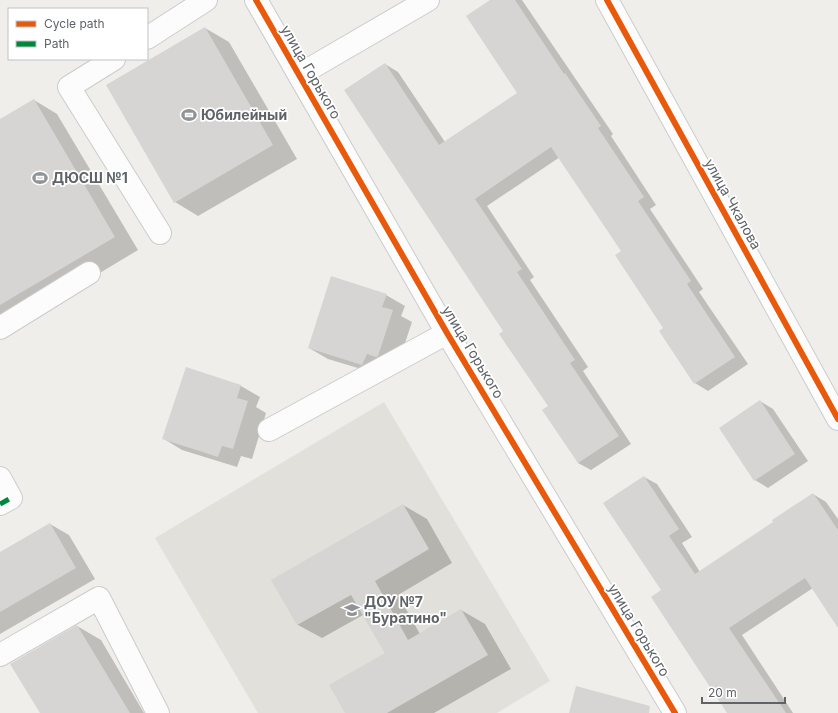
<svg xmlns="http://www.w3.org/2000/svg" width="838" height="713" font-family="Inter,sans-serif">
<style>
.education{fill:#e2e0da}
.shadow{fill:#0003}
.building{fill:#d6d5d3}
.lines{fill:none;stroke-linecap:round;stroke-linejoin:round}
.minor-casing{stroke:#cbcccc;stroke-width:24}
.minor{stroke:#fdfcfc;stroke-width:22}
.quiet{stroke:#00873e;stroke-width:5;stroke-dasharray:10 5;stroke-linecap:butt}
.cycleway-casing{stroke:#fff;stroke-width:8}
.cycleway{stroke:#e8590c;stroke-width:6}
.labels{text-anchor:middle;stroke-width:3.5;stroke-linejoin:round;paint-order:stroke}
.street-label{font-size:14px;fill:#5f6368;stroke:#fff}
.poi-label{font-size:14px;font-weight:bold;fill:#5f6368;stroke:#fff;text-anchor:start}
</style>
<rect width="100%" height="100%" fill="#efeeea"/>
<path class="education" d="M 384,402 L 550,681 L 497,713 L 258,713 L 155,538 Z"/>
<path class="shadow" d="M 492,0 L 522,0 L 613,134 L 611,136 L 656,205 L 650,209 L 703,289 L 699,292 L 748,364 L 708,391 L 695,383 L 622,252 L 560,157 L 487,206 L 534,277 L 530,280 L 588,367 L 583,371 L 631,444 L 591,470 L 578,463 L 549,407 L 505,331 L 385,64 L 398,72 L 445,142 L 519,93 Z
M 205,28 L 229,42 L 297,159 L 198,216 L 175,202 Z
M 34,100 L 57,114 L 138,250 L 0,333 L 0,121 Z
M 386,295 L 405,306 L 401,316 L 412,322 L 397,367 L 381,375 L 328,359 L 309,348 Z
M 187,368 L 241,386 L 260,397 L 256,407 L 266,413 L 252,459 L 241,456 L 237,467 L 182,450 L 164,439 Z
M 760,401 L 773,409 L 808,461 L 768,488 L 755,480 Z
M 644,477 L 657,484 L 692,537 L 682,543 L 700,572 L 775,522 L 813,494 L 826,502 L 838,519 L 838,626 L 813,588 L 742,635 L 793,713 L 728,713 L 662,590 Z
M 403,505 L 427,519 L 452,563 L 398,595 L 420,634 L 461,610 L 485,624 L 511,669 L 434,713 L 346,713 L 386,654 L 363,615 L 322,638 L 298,625 L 273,580 Z
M 50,524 L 69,535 L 95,579 L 0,634 L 0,554 Z
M 77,626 L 101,640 L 144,713 L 41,713 Z"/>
<path class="building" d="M 490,0 L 515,0 L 564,74 L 565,73 L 601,126 L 598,128 L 644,197 L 638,201 L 691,281 L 687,284 L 735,357 L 694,384 L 659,331 L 663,328 L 615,255 L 621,251 L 551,147 L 475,199 L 522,269 L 517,272 L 575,360 L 570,363 L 619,436 L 578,463 L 542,410 L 548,406 L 499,334 L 503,331 L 344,90 L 385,63 L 439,145 L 517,93 L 466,16 Z
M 205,27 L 273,145 L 174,203 L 106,85 Z
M 34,99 L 115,237 L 0,305 L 0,119 Z
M 331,276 L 387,294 L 382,307 L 393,310 L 378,356 L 376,357 L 367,354 L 362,365 L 308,348 Z
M 186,367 L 241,385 L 237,398 L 248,401 L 233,449 L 222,446 L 218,457 L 162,439 Z
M 760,400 L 795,454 L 754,481 L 719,428 Z
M 644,476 L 679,529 L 669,536 L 695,574 L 773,522 L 772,520 L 813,493 L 838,530 L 838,628 L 805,578 L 729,628 L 786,713 L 727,713 L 651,597 L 661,590 L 603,503 Z
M 403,504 L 429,549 L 375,581 L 408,640 L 461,609 L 488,655 L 387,713 L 345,713 L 329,685 L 385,653 L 351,595 L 297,625 L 271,580 Z
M 50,523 L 76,568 L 0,612 L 0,552 Z
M 77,625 L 130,713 L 40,713 L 10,664 Z
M 576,686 L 650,706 L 649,713 L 569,713 Z"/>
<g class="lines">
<g class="minor-casing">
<path id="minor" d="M 256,0 L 447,333 L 675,713
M 607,0 L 838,419
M 147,38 L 206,0
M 114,59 L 69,87 L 160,233
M 299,75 L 428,0
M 0,328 L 89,273
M 269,430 L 447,333
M 0,478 L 11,498 L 0,504
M 0,655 L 99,598 L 158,713"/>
</g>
<use href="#minor" class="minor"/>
<path class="quiet" d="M 0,504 L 11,498"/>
<g class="cycleway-casing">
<path id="cycleway" d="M 256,0 L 447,333 L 675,713
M 607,0 L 838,419"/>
</g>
<use href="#cycleway" class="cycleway"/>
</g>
<defs>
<g id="stadium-bare" transform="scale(1.2)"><path d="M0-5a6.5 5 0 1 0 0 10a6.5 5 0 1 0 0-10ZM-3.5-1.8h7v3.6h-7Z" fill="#919496" stroke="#fff" stroke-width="2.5" paint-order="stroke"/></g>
<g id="school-bare" transform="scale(1.2)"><path d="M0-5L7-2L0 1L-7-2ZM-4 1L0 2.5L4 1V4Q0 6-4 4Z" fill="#919496" stroke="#fff" stroke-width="2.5" paint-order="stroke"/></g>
</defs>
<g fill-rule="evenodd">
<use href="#stadium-bare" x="189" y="115"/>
<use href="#stadium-bare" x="40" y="178"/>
<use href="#school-bare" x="352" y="610"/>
</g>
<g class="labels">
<g class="street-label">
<text transform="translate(311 72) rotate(60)" y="5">улица Горького</text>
<text transform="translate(733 204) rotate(61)" y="5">улица Чкалова</text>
<text transform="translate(473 352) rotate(59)" y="5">улица Горького</text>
<text transform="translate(639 630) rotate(59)" y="5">улица Горького</text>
</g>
<g class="poi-label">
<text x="201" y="120">Юбилейный</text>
<text x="52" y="183">ДЮСШ №1</text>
<text x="364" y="607">ДОУ №7<tspan x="364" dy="16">"Буратино"</tspan></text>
</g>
</g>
<rect x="8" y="8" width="140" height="52" fill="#ffffff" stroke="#bfc1c3"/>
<rect x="16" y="21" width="20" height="6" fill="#e8590c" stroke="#bfc1c3"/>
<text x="44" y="28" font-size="12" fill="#5f6368">Cycle path</text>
<rect x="16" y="41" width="20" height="6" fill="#00873e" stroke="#bfc1c3"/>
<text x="44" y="48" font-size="12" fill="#5f6368">Path</text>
<path d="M702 697v6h83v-6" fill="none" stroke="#5f6368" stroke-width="2"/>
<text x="708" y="697" font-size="12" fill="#5f6368" stroke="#ffffff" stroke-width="3" paint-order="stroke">20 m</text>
</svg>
